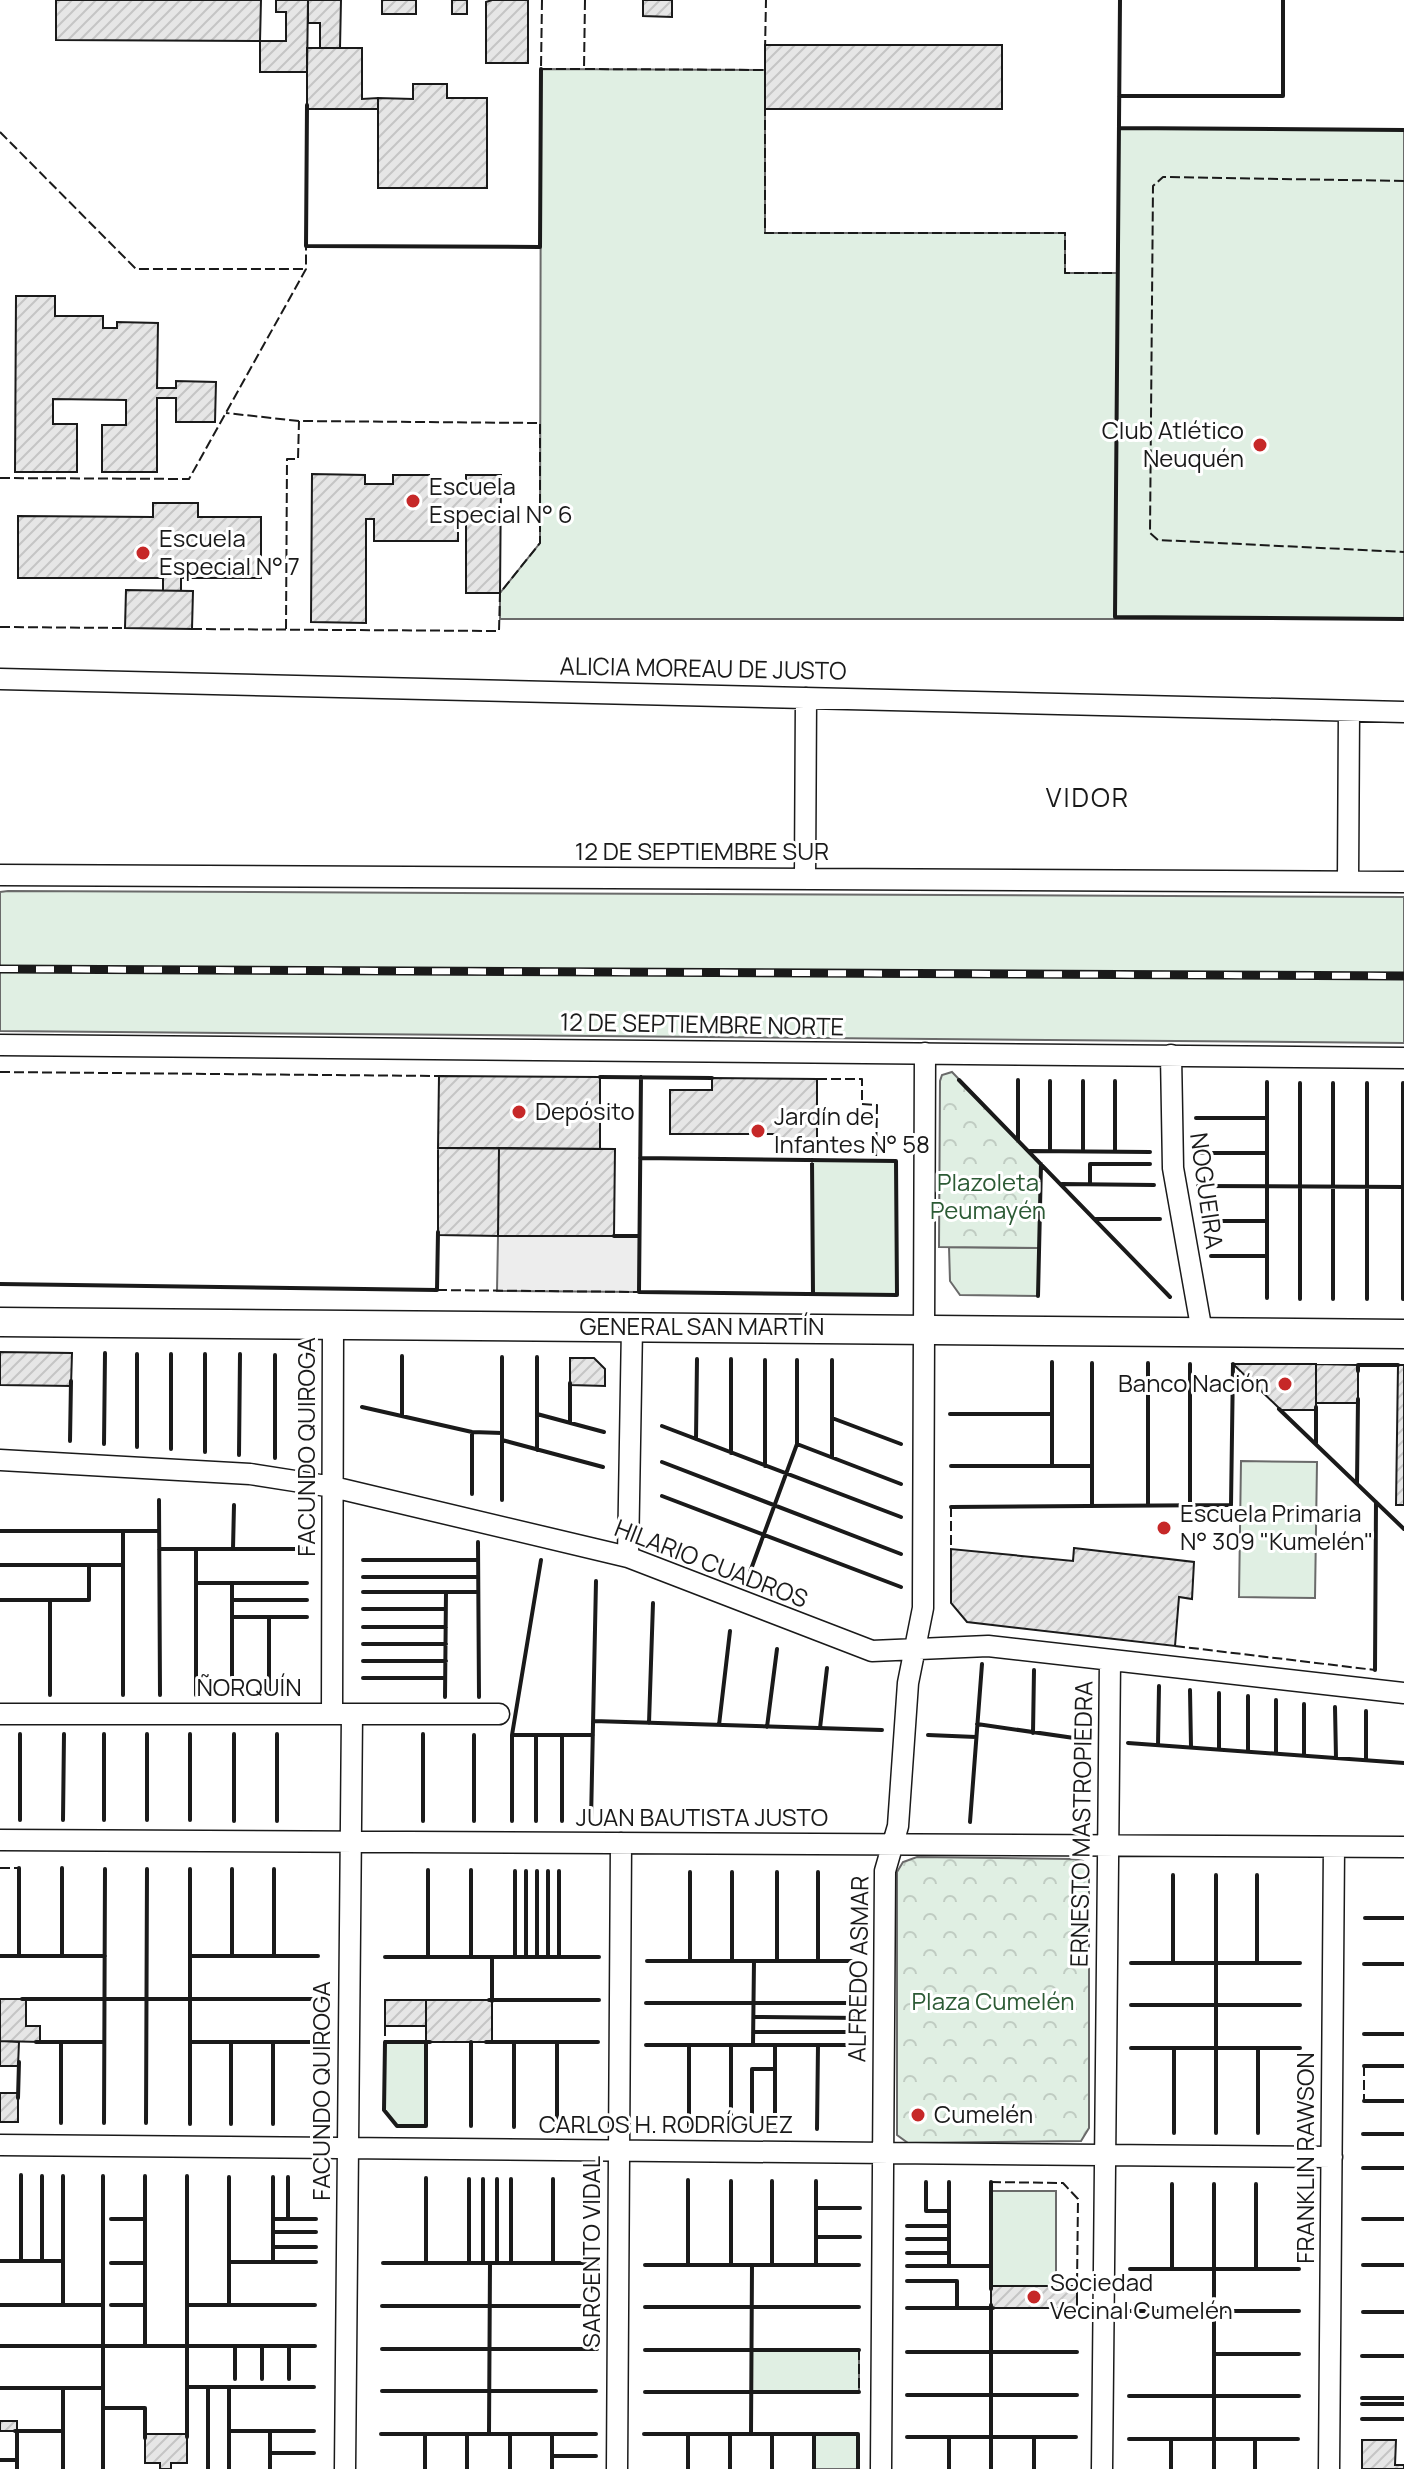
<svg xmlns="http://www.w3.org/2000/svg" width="1404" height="2469" font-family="Manrope,sans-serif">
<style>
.grass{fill:#e0efe3;stroke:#6a6a6a;stroke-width:2}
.park{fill:url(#park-crowns);stroke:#6a6a6a;stroke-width:2}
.parking{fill:#ededed;stroke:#6a6a6a;stroke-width:2}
.building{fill:url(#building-hatch);stroke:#1a1a1a;stroke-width:2}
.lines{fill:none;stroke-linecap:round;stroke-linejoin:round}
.street-casing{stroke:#1a1a1a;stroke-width:23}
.secondary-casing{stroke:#1a1a1a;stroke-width:31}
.street{stroke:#fff;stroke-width:20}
.secondary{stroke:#fff;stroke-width:28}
.rail-casing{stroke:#1a1a1a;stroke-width:9}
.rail{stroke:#fff;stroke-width:6;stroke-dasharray:18;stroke-linecap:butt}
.fence{stroke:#1a1a1a;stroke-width:2;stroke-dasharray:10 4;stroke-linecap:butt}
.wall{stroke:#1a1a1a;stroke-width:4}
.poi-dot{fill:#c62828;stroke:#fff;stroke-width:3}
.labels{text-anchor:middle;stroke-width:6;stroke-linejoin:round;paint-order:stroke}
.poi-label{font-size:24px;fill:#1a1a1a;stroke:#fff;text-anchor:start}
.street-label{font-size:24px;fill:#1a1a1a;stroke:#fff}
.park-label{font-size:24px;fill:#2b5a34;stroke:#fff}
.neighbourhood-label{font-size:26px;letter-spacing:2px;fill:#1a1a1a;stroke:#fff}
</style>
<defs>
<pattern id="park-crowns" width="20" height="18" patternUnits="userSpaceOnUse" patternTransform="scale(2)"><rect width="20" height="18" fill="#e0efe3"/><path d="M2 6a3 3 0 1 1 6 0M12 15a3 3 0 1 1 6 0" fill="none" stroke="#c0ccc2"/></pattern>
<pattern id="building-hatch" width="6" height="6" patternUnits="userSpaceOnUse" patternTransform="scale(2)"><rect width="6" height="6" fill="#e6e6e6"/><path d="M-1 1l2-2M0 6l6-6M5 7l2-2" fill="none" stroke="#c5c5c5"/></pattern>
</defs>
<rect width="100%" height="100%" fill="#fff"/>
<path class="grass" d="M 541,69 L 765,70 L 765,233 L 1065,233 L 1065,273 L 1118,273 L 1119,128 L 1404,130 L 1404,619 L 500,619 L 500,593 L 540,543 Z
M 8,891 L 1404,897 L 1404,1043 L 0,1031 L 0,892 Z
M 812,1160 L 896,1161 L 897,1295 L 813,1294 Z
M 949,1247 L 1039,1248 L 1038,1296 L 960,1295 L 950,1281 Z
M 1241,1461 L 1317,1462 L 1315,1598 L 1239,1597 Z
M 385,2042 L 426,2042 L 426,2126 L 397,2126 L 384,2110 Z
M 991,2191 L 1056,2191 L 1056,2286 L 991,2286 Z
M 752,2350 L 859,2350 L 859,2392 L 752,2392 Z
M 814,2434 L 858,2434 L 858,2469 L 814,2469 Z"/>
<path class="park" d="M 952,1072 L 1041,1164 L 1039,1248 L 939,1247 L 940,1081 L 942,1075 Z
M 917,1857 L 1073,1859 L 1083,1861 L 1089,1867 L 1089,2128 L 1081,2141 L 908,2143 L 897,2135 L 897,1872 L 903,1862 Z"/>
<path class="parking" d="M 498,1236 L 639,1236 L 639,1292 L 497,1291 Z"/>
<path class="building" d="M 56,0 L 261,0 L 260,41 L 56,40 Z
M 276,0 L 308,0 L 307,72 L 260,72 L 260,41 L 286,41 L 286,12 L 276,12 Z
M 308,0 L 341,0 L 340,48 L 320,48 L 320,23 L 308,23 Z
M 382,0 L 416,0 L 416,14 L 382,14 Z
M 452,0 L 467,0 L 467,14 L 452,14 Z
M 492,0 L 528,0 L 528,63 L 486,63 L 486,2 Z
M 643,0 L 672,0 L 672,17 L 643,16 Z
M 765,45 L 1002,45 L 1002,109 L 765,109 Z
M 307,48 L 362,48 L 362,99 L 378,98 L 378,109 L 307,109 Z
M 413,84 L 447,84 L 447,98 L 487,98 L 487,188 L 378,188 L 378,98 L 413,99 Z
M 16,296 L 55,296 L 55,316 L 103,316 L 103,328 L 117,328 L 117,322 L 158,323 L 157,388 L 176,388 L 176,381 L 216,382 L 215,422 L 176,422 L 176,398 L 157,398 L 157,472 L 102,472 L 102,425 L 126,425 L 126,400 L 53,399 L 53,424 L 77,424 L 77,472 L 15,472 Z
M 312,474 L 365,475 L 365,484 L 393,484 L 393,475 L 429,475 L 429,485 L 466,485 L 466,475 L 501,475 L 500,593 L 466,593 L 466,520 L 458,520 L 458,541 L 374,541 L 374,519 L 366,519 L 366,623 L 311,622 Z
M 153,503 L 198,503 L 198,517 L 261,517 L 261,578 L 181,578 L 181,591 L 163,591 L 163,578 L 18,578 L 18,516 L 153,517 Z
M 126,590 L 193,591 L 192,629 L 125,628 Z
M 439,1076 L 600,1077 L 600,1149 L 438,1148 Z
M 712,1078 L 817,1079 L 817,1144 L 775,1143 L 775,1134 L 670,1134 L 670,1090 L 712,1090 Z
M 438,1148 L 499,1148 L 498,1236 L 438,1235 Z
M 499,1148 L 615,1149 L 614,1236 L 498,1236 Z
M 0,1352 L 72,1353 L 71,1386 L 0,1385 Z
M 570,1358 L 594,1358 L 605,1369 L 605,1386 L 570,1385 Z
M 1233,1364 L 1316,1364 L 1316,1410 L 1281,1410 Z
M 1316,1364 L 1358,1365 L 1358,1403 L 1316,1403 Z
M 1398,1365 L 1404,1365 L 1404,1505 L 1396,1505 Z
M 1074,1548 L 1194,1562 L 1192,1599 L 1179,1597 L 1175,1646 L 967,1622 L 951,1603 L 951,1549 L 1073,1561 Z
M 0,1999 L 26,1999 L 26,2026 L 40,2026 L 40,2042 L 0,2041 Z
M 385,2000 L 426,2000 L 426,2026 L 385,2026 Z
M 426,2000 L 492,2000 L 492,2042 L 426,2042 Z
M 0,2041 L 19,2042 L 18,2066 L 0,2066 Z
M 0,2093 L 18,2093 L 18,2122 L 0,2122 Z
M 991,2286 L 1077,2286 L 1077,2308 L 991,2308 Z
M 0,2421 L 17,2421 L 17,2431 L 0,2431 Z
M 145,2434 L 187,2434 L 187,2463 L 171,2463 L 171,2469 L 160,2469 L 160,2463 L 145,2463 Z
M 1362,2440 L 1396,2440 L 1395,2465 L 1404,2465 L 1404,2469 L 1362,2469 Z"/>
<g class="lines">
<g class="street-casing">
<path id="street" d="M 0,679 L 1404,712
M 0,875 L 1404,882
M 805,879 L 806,698
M 1348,881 L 1349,711
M 0,1045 L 1404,1058
M 1171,1055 L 1173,1168 L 1202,1332
M 0,1460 L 250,1474 L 333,1487 L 628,1557 L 872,1651 L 988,1646 L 1404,1693
M 628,1557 L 632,1327
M 0,1714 L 499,1714
M 332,1714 L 333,1324
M 0,1840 L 1404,1847
M 0,2145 L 1332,2157
M 345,2469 L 352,1714
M 617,2469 L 621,1843
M 881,2469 L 885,1871 L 898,1826 L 908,1683 L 923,1608 L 925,1053
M 1102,2469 L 1110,1660
M 1329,2469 L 1334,1847"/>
</g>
<g class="secondary-casing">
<path id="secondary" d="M 0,1322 L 1404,1334"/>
</g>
<use href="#street" class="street"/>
<use href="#secondary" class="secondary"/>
<g class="rail-casing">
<path id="rail" d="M 0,969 L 1404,976"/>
</g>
<use href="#rail" class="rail"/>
<path class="fence" d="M 542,0 L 541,69 L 584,69
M 585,0 L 584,69 L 765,70
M 765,50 L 766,0
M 765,106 L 765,233 L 1065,233 L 1065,273 L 1118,273
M 0,132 L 136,269 L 306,269
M 1404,181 L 1163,177 L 1153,186 L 1150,533 L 1158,540 L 1404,552
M 0,478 L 189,479 L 306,269 L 306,246
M 0,627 L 125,628
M 192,629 L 499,631 L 500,593 L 540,543 L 540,423 L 299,421 L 226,413
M 286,629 L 287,459 L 298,459 L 299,421
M 0,1072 L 439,1076
M 817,1079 L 862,1079 L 862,1104 L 877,1105 L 876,1161
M 437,1290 L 639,1292
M 951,1507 L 951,1549
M 1175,1646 L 1375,1670
M 0,1868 L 19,1868
M 385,2026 L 385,2042
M 1364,2066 L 1364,2101
M 991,2182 L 1063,2183 L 1078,2199 L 1077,2286
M 859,2350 L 859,2392"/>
<path class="wall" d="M 1120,0 L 1115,617 L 1404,619
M 1119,96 L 1283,96 L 1283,0
M 307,105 L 306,246 L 540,247 L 541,69
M 1119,128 L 1404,130
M 600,1077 L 712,1078
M 959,1080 L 1170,1297
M 1018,1080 L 1018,1141
M 1050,1081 L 1050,1151
M 1083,1081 L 1083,1151
M 1115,1081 L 1115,1152
M 1267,1082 L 1267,1298
M 1300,1083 L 1300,1299
M 1333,1083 L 1333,1299
M 1367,1083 L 1367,1299
M 1403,1083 L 1403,1299
M 1196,1118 L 1267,1118
M 1030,1151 L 1150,1152
M 1196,1153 L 1267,1153
M 640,1158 L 896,1161 L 897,1295 L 639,1292 L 641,1077
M 812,1160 L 813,1294
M 1062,1184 L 1154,1185
M 1090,1184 L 1090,1164 L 1150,1164
M 1198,1186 L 1404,1187
M 1095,1219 L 1160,1219
M 1202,1221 L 1267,1221
M 614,1236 L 639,1236
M 1211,1256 L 1267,1256
M 0,1284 L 437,1290 L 438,1232
M 1038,1296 L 1041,1164
M 402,1356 L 402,1416
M 765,1360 L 765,1466
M 1052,1362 L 1052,1466
M 1092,1363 L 1092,1506
M 1148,1363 L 1148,1505
M 1190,1364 L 1190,1505
M 1358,1371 L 1358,1365 L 1398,1365
M 570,1383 L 570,1423
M 362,1407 L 472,1432 L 502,1433
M 1279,1409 L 1404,1529
M 537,1414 L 604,1432
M 950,1414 L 1052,1414
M 832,1418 L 901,1444
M 662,1426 L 901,1517
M 472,1432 L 472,1494
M 696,1439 L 697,1359
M 502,1440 L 603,1467
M 70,1441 L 71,1381
M 1316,1443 L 1316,1407
M 104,1444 L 105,1353
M 797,1444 L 901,1484
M 137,1447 L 137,1354
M 171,1449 L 171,1354
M 537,1450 L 537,1357
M 205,1452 L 205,1354
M 731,1453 L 731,1359
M 239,1455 L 240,1354
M 832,1457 L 832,1360
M 275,1458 L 275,1355
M 662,1462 L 901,1554
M 951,1466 L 1092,1466
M 1357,1483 L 1358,1399
M 662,1496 L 901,1587
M 159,1500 L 160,1695
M 502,1500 L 502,1357
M 951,1507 L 1231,1505 L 1233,1364
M 0,1531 L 159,1531
M 123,1531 L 123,1695
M 478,1542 L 479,1697
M 159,1549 L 307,1549
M 196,1549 L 196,1695
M 233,1549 L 234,1505
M 363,1560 L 478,1560
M 0,1565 L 123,1565
M 750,1572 L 797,1444 L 797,1360
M 363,1577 L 478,1577
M 196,1583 L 307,1583
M 363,1592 L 478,1592
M 0,1600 L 89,1600 L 89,1565
M 50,1600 L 50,1695
M 232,1600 L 307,1600
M 363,1609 L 446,1609
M 232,1617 L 307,1617
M 269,1617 L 269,1696
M 363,1627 L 446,1627
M 363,1644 L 446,1644
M 363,1661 L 446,1661
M 1375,1670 L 1376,1502
M 363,1678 L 445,1678
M 1190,1690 L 1191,1747
M 1219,1693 L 1219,1750
M 232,1696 L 232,1583
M 445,1697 L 446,1592
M 1276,1700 L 1276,1753
M 1304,1704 L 1304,1756
M 1335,1707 L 1336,1758
M 1366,1711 L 1366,1760
M 593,1721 L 882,1730
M 649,1723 L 653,1603
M 977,1724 L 1088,1740
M 719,1725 L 730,1631
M 767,1727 L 777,1649
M 820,1728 L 827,1668
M 1033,1733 L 1034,1670
M 20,1734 L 20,1820
M 104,1734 L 104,1820
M 147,1734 L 147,1820
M 190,1734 L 190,1820
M 234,1734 L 234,1821
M 277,1734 L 277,1821
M 474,1735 L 474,1821
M 512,1735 L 593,1735
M 536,1735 L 536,1821
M 562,1735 L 562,1821
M 928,1735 L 976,1737
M 1128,1743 L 1404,1763
M 1158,1745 L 1159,1686
M 1248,1751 L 1248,1696
M 63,1820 L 64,1734
M 423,1821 L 423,1734
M 512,1821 L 512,1735 L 541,1560
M 591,1821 L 596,1581
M 970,1822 L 982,1664
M 19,1868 L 19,1956
M 190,1869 L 190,2124
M 232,1869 L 232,1956
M 274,1869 L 274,1956
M 428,1870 L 428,1957
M 471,1870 L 471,1957
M 515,1871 L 515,1957
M 526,1871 L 526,1957
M 537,1871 L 537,1957
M 548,1871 L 548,1957
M 559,1871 L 559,1957
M 690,1872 L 690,1961
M 732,1872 L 732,1961
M 777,1872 L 777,1961
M 818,1872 L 818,1961
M 1173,1875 L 1173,1963
M 1216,1875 L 1216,2133
M 1257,1875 L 1257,1963
M 1365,1918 L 1404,1918
M 0,1956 L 105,1956
M 62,1956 L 62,1868
M 190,1956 L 318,1956
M 385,1957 L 599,1957
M 647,1961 L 861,1961
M 1131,1963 L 1300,1963
M 1364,1964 L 1404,1964
M 22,1999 L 318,1999
M 489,2000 L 599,2000
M 492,2001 L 492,1957
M 646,2003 L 861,2003
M 1131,2005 L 1300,2005
M 754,2017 L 861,2018
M 753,2032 L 861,2032
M 1364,2034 L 1404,2034
M 36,2042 L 104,2042
M 190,2042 L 317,2042
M 231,2042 L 231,2124
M 273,2042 L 273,2124
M 426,2042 L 426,2126 L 397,2126 L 384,2110 L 385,2042 L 430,2042
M 471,2042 L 471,2126
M 486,2042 L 598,2042
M 514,2042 L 514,2127
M 557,2042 L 557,2127
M 646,2045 L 860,2045
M 689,2045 L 689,2128
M 731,2045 L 731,2129
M 753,2045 L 754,1961
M 775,2045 L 775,2129
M 1131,2048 L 1300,2048
M 1174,2048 L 1174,2133
M 1258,2048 L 1258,2133
M 1364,2066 L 1404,2066
M 18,2098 L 19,2062
M 1364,2101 L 1404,2101
M 61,2123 L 61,2042
M 104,2123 L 105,1869
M 146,2123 L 147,1869
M 752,2129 L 752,2069 L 775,2069
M 817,2129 L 818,2045
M 1363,2134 L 1404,2134
M 1363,2168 L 1404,2168
M 21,2175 L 21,2261
M 42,2176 L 42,2261
M 63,2176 L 63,2305
M 103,2176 L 103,2469
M 145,2176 L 145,2346
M 229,2177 L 229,2305
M 273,2177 L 273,2262
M 288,2177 L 288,2219
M 426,2178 L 426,2263
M 469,2179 L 469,2263
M 483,2179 L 483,2263
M 497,2179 L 497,2263
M 511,2179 L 511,2263
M 553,2179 L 553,2263
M 688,2180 L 688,2265
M 731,2181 L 731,2265
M 772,2181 L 772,2265
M 816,2181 L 816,2265
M 926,2182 L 926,2211 L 949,2211
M 949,2182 L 949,2266
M 991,2182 L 991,2289
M 1172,2184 L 1172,2269
M 1214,2184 L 1214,2469
M 1256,2184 L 1256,2269
M 816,2208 L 860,2208
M 111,2219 L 145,2219
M 273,2219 L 316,2219
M 1363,2219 L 1404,2219
M 907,2226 L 949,2226
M 273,2232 L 316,2232
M 816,2237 L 860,2237
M 907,2239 L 949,2239
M 273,2247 L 316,2247
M 907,2253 L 949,2253
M 0,2261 L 63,2261
M 229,2262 L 316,2262
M 111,2263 L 145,2263
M 383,2263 L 597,2263
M 645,2265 L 859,2265
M 1363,2265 L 1404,2265
M 907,2266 L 991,2266
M 1130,2269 L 1299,2269
M 907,2281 L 957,2281 L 957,2308
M 0,2305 L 103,2305
M 111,2305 L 145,2305
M 187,2305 L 315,2305
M 991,2305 L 991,2469
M 382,2306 L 597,2306
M 645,2307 L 859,2307
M 907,2308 L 993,2308
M 1130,2311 L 1299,2311
M 1363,2312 L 1404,2312
M 0,2346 L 315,2346
M 235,2346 L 235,2379
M 262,2346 L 262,2379
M 289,2346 L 289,2379
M 382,2349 L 597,2349
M 645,2350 L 859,2350
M 907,2352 L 1077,2352
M 1214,2354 L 1299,2354
M 1362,2356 L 1404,2356
M 187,2387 L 314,2387
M 208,2387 L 208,2469
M 229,2387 L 229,2469
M 0,2388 L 103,2388
M 63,2388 L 63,2469
M 382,2391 L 596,2391
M 645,2392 L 859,2392
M 907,2395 L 1077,2395
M 1129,2396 L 1299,2396
M 1362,2398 L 1404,2398
M 1362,2404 L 1404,2404
M 103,2408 L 145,2408 L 145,2438
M 1362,2419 L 1404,2419
M 15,2431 L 63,2431
M 17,2431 L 17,2469
M 229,2431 L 314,2431
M 270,2431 L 270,2469
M 381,2434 L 596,2434
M 425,2434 L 425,2469
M 467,2434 L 467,2469
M 489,2434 L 490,2263
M 552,2434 L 552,2469
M 644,2434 L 858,2434 L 858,2469
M 688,2434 L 688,2469
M 730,2434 L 730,2469
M 751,2434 L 752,2265
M 772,2434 L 772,2469
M 187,2437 L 187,2176
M 907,2437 L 1076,2437
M 949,2437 L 949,2469
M 1034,2437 L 1034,2469
M 1129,2439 L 1298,2439
M 1171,2439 L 1171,2469
M 1255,2439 L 1255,2469
M 270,2453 L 314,2453
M 552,2456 L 596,2456
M 0,2460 L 17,2460
M 510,2469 L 510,2434
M 814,2469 L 814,2434"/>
</g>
<g class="poi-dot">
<circle cx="1260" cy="445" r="8"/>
<circle cx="413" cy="501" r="8"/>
<circle cx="143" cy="553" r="8"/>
<circle cx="519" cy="1112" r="8"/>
<circle cx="758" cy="1131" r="8"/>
<circle cx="1285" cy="1384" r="8"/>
<circle cx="1164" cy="1528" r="8"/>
<circle cx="918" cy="2115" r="8"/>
<circle cx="1034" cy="2297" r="8"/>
</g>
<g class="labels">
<g class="poi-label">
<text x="1244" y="439" text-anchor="end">Club Atlético<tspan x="1244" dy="28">Neuquén</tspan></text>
<text x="429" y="495">Escuela<tspan x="429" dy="28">Especial N° 6</tspan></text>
<text x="159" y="547">Escuela<tspan x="159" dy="28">Especial N° 7</tspan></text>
<text x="535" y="1120">Depósito</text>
<text x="774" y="1125">Jardín de<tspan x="774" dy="28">Infantes N° 58</tspan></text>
<text x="1269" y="1392" text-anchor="end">Banco Nación</text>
<text x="1180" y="1522">Escuela Primaria<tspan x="1180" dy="28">N° 309 "Kumelén"</tspan></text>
<text x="934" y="2123">Cumelén</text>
<text x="1050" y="2291">Sociedad<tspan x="1050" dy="28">Vecinal Cumelén</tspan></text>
</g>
<g class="street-label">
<text transform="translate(703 669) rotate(1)" y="8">ALICIA MOREAU DE JUSTO</text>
<text x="702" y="860">12 DE SEPTIEMBRE SUR</text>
<text transform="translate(702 1025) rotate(1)" y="8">12 DE SEPTIEMBRE NORTE</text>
<text transform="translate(1206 1191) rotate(82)" y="8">NOGUEIRA</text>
<text x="702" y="1335">GENERAL SAN MARTÍN</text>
<text transform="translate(307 1447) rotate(-90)" y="8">FACUNDO QUIROGA</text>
<text transform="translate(711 1564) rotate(21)" y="8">HILARIO CUADROS</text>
<text x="249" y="1696">ÑORQUÍN</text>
<text x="702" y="1826">JUAN BAUTISTA JUSTO</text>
<text transform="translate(1082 1824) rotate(-89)" y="8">ERNESTO MASTROPIEDRA</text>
<text transform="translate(859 1969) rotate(-89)" y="8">ALFREDO ASMAR</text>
<text transform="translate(322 2091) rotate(-90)" y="8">FACUNDO QUIROGA</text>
<text x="666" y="2133">CARLOS H. RODRÍGUEZ</text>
<text transform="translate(1306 2158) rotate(-90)" y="8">FRANKLIN RAWSON</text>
<text transform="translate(592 2252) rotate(-90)" y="8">SARGENTO VIDAL</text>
</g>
<g class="park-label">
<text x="988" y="1191">Plazoleta<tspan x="988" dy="28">Peumayén</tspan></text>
<text x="993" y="2010">Plaza Cumelén</text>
</g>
<g class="neighbourhood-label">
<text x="1088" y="807">VIDOR</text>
</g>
</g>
</svg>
